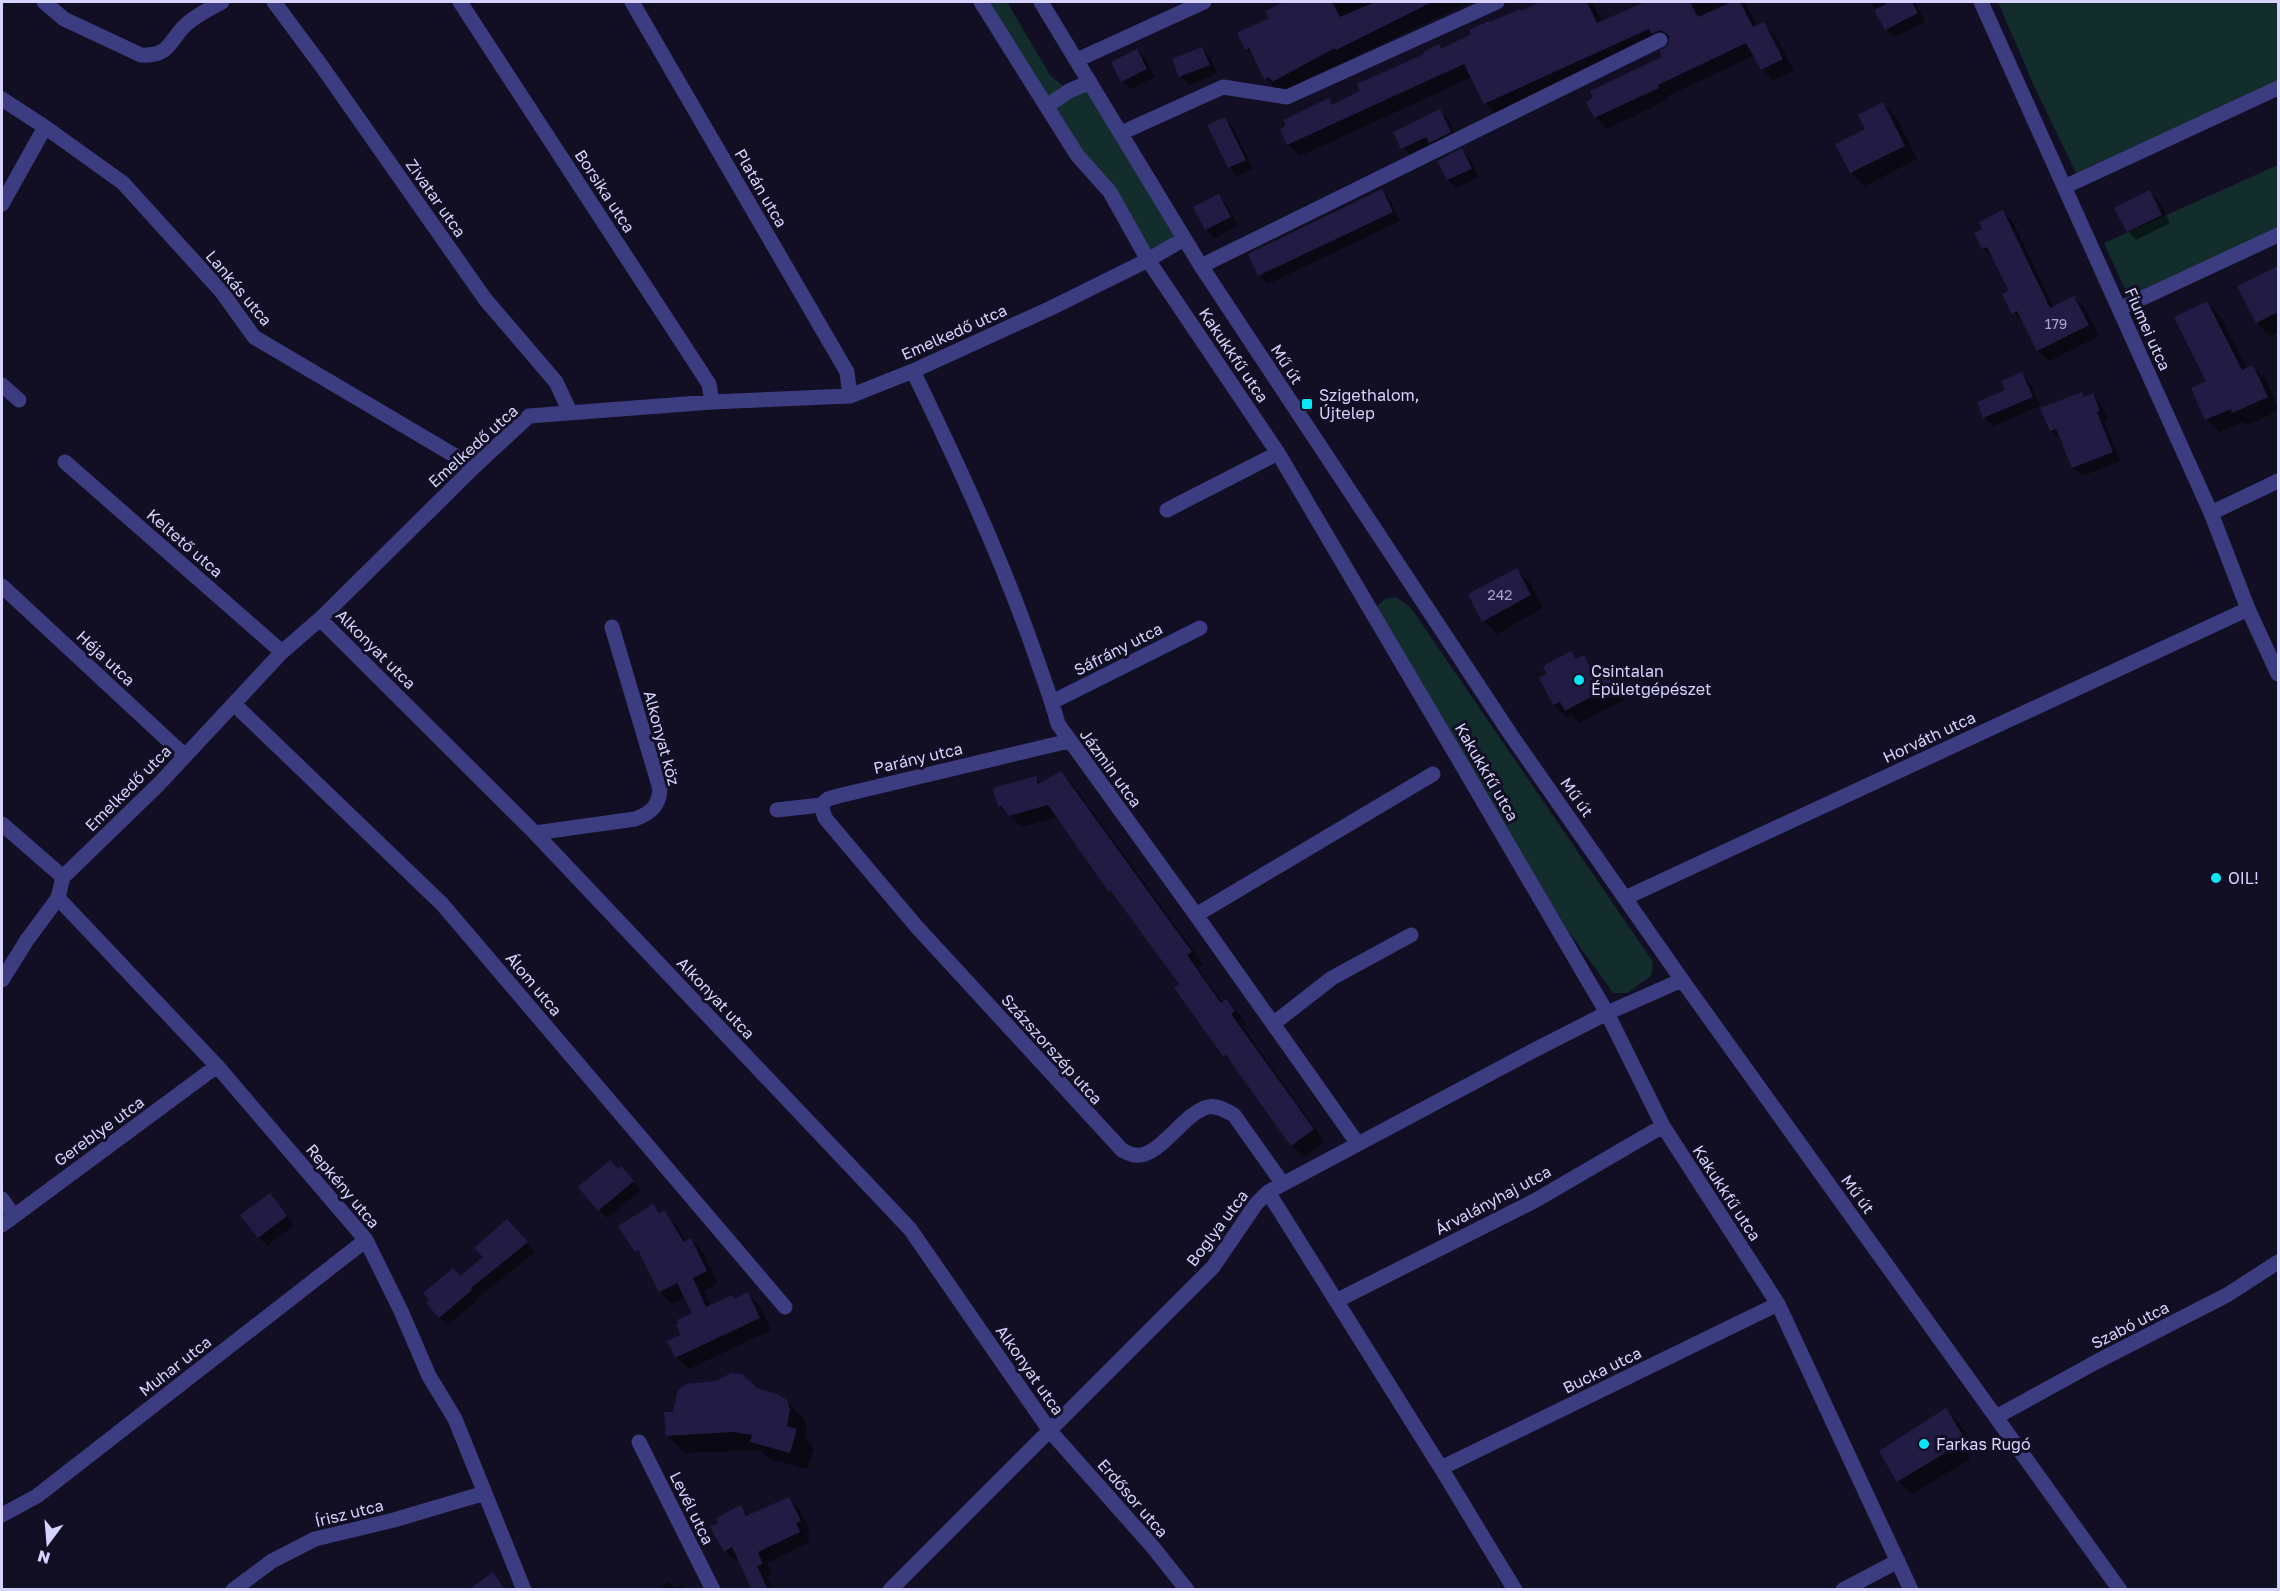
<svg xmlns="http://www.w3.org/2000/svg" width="2280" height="1591" font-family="'Golos Text',sans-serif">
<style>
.green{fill:#122d2b}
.shadow{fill:#0007}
.building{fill:#221c44}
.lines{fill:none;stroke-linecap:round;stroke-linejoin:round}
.minor{stroke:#3c3c81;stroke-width:15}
.poi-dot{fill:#08e7f5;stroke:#120f24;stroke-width:2}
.labels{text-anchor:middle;stroke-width:6;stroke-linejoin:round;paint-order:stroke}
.number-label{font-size:14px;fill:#a9a5d0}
.street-label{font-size:16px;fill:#d6d3fe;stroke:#120f24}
.poi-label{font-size:16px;fill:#d6d3fe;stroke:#120f24;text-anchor:start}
</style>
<rect width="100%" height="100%" fill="#120f24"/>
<path class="green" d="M 981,2 L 1007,2 L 1050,75 L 1069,91 L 1094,89 L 1184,239 L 1148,260 Z
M 1998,2 L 2278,2 L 2278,81 L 2076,173 L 2035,88 Z
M 2278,165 L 2278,230 L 2130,300 L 2104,243 Z
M 1396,597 L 1411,608 L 1653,962 L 1651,976 L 1627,993 L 1613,993 L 1567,929 L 1379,616 L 1378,605 L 1385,599 Z"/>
<path class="shadow" d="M 1287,2 L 1475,2 L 1464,5 L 1305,80 L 1306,82 L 1285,93 L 1277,90 L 1266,78 L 1255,58 L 1246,49 L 1271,18 L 1267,11 Z
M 1544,2 L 1592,2 L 1602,23 L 1647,2 L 1745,2 L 1757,27 L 1764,24 L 1775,35 L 1794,71 L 1773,80 L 1762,69 L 1755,55 L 1668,96 L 1669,99 L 1607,129 L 1595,117 L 1588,102 L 1664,58 L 1670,42 L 1496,114 L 1485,103 L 1472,77 L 1300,156 L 1289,145 L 1282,130 L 1328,100 L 1334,105 L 1362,92 L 1438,46 L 1442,50 Z
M 1871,2 L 1915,2 L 1925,22 L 1894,37 L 1886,29 Z
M 1202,48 L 1210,57 L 1217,73 L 1189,85 L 1180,76 Z
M 1137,51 L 1146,59 L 1155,77 L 1131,89 L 1122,81 Z
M 1883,104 L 1896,117 L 1917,159 L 1865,186 L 1851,173 L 1837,144 L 1867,129 Z
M 1440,111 L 1449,120 L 1458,141 L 1411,156 L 1403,148 Z
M 1225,119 L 1233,127 L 1253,169 L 1237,176 L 1229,167 Z
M 1462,150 L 1470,159 L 1479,177 L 1456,188 L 1448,180 Z
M 1382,191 L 1390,200 L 1400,221 L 1268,284 L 1259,275 Z
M 2150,192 L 2158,200 L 2170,223 L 2136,240 L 2128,231 Z
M 1219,196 L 1227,205 L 1238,226 L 1214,238 L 1206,229 Z
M 2003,212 L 2013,222 L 2054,308 L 2074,298 L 2085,308 L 2099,336 L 2049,361 L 2038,351 L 2025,323 L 2014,313 L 2011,291 L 1994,259 L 1983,248 Z
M 2278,268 L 2278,332 L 2270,336 L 2257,323 L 2239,287 Z
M 2207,303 L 2220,316 L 2247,369 L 2253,367 L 2266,380 L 2278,408 L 2278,411 L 2247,425 L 2243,422 L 2220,432 L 2206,419 Z
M 2022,374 L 2030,383 L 2040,406 L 1993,426 L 1985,417 Z
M 2081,393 L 2086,398 L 2092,395 L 2101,404 L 2108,419 L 2104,421 L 2120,461 L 2082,476 L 2073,468 L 2061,438 L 2059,439 L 2051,430 Z
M 1517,570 L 1530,583 L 1543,608 L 1497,634 L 1484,621 Z
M 1571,653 L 1578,660 L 1584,657 L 1597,671 L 1609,665 L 1622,678 L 1631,696 L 1579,723 L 1572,715 L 1567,718 L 1554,705 L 1541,679 L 1549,675 Z
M 1061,773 L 1073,785 L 1203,964 L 1198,968 L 1223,1003 L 1226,1001 L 1238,1013 L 1246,1024 L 1242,1026 L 1325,1142 L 1304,1157 L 1292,1145 L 1236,1067 L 1224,1055 L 1181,985 L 1119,900 L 1110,891 L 1058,817 L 1022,827 L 999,806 L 1036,778 L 1041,783 Z
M 619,1170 L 629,1176 L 641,1190 L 607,1218 L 599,1210 Z
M 270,1195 L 294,1225 L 267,1246 L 259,1237 Z
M 653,1206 L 675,1224 L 687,1242 L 691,1240 L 703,1252 L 718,1283 L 704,1291 L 711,1306 L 732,1297 L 735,1300 L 748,1294 L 760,1306 L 771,1330 L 689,1369 L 676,1357 L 683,1336 L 694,1314 L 685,1297 L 672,1304 L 660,1291 L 644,1259 L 636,1251 Z
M 516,1229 L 535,1252 L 478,1298 L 479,1299 L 448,1325 L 440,1317 L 461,1278 Z
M 757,1389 L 782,1397 L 804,1419 L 807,1428 L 805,1439 L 814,1448 L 807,1469 L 769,1459 L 761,1450 L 685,1453 L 667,1436 L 674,1413 Z
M 1946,1410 L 1959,1423 L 1976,1450 L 1967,1455 L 1970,1459 L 1912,1494 L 1898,1481 Z
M 789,1499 L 799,1509 L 810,1532 L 806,1534 L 810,1542 L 767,1563 L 772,1574 L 767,1577 L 773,1590 L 753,1590 L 739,1559 L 736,1561 L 725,1551 L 740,1507 L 749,1516 Z
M 668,1581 L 676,1589 L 681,1585 L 685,1590 L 658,1590 Z"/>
<path class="building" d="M 1284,2 L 1332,2 L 1340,17 L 1375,2 L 1432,2 L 1336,50 L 1335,48 L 1272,82 L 1269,77 L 1264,79 L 1249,48 L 1245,50 L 1237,33 L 1269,18 L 1265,11 Z
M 1540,2 L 1587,2 L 1597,23 L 1645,2 L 1690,2 L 1698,17 L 1731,2 L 1740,2 L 1753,27 L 1764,22 L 1783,59 L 1761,70 L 1746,43 L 1658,85 L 1659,88 L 1594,118 L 1586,102 L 1593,98 L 1590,91 L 1662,57 L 1659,51 L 1668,45 L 1669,36 L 1661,30 L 1651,34 L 1649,29 L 1484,104 L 1464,64 L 1287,145 L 1280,129 L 1286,126 L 1283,120 L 1329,98 L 1332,105 L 1360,91 L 1357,84 L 1424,54 L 1423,52 L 1439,44 L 1441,49 L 1471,34 L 1469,30 L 1489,21 L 1490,22 L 1520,9 L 1521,11 Z
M 1890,2 L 1912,2 L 1918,13 L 1885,30 L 1874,10 Z
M 1202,47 L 1210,65 L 1179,77 L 1172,59 Z
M 1137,49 L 1147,69 L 1121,82 L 1111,62 Z
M 1883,102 L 1905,146 L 1850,173 L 1835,144 L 1865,129 L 1858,115 Z
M 1440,109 L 1451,132 L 1429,143 L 1426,137 L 1401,149 L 1393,132 Z
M 1225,117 L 1246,160 L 1228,168 L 1207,125 Z
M 1462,148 L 1472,169 L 1447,180 L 1437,161 Z
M 1382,189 L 1393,212 L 1258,276 L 1248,254 Z
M 2150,190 L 2162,215 L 2127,232 L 2114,208 Z
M 1219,194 L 1231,217 L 1205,230 L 1193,207 Z
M 2003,210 L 2050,308 L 2074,296 L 2089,325 L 2037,351 L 2017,311 L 2012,314 L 2002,294 L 2009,291 L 1987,247 L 1982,249 L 1974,233 L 1982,229 L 1979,222 Z
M 2278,266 L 2278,312 L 2256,323 L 2237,286 Z
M 2207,301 L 2242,370 L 2253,365 L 2268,397 L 2232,413 L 2231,409 L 2205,420 L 2191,388 L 2206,381 L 2174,317 Z
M 2022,372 L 2033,397 L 1983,418 L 1977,402 L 2005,390 L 2001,381 Z
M 2082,392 L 2084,397 L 2093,393 L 2100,411 L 2097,412 L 2113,452 L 2072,468 L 2056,429 L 2050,431 L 2040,408 Z
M 1517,568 L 1531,595 L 1482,622 L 1468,594 Z
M 1571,651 L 1576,659 L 1584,655 L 1593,672 L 1609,664 L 1619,682 L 1565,711 L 1560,702 L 1553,705 L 1539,678 L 1547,674 L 1543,666 Z
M 1061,771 L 1192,952 L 1187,955 L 1221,1003 L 1226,999 L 1235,1011 L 1231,1014 L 1314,1129 L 1291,1146 L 1226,1055 L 1223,1056 L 1174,988 L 1179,984 L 1111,891 L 1109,892 L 1048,805 L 1009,816 L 1001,806 L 998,807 L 993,790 L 996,787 L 1036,776 L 1038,784 Z
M 610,1160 L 618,1169 L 621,1166 L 634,1181 L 598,1211 L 578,1187 Z
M 270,1193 L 287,1216 L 258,1238 L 240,1215 Z
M 653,1204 L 659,1213 L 664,1210 L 684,1242 L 691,1238 L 707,1271 L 693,1278 L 706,1307 L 732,1295 L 734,1299 L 748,1292 L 760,1318 L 675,1358 L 667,1341 L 681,1335 L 676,1325 L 679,1324 L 677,1320 L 692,1313 L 677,1283 L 659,1292 L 638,1250 L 635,1252 L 618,1226 Z
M 507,1219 L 528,1242 L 471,1288 L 472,1290 L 439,1318 L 426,1303 L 429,1300 L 423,1293 L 453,1268 L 460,1276 L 483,1257 L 474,1248 Z
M 731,1373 L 742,1374 L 757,1388 L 777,1394 L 787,1400 L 790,1409 L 787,1426 L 797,1429 L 790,1453 L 750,1442 L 752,1435 L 733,1432 L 666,1436 L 664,1412 L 673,1412 L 678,1390 L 686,1384 L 716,1381 Z
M 1946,1408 L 1964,1437 L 1955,1442 L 1958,1445 L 1897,1482 L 1879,1451 Z
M 789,1497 L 801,1521 L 796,1523 L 800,1532 L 758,1552 L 763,1564 L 757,1566 L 768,1590 L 752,1590 L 732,1547 L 724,1552 L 710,1527 L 718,1523 L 716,1518 L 741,1505 L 746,1516 Z
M 493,1572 L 505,1590 L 468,1590 Z"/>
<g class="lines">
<path class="minor" d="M 44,2 L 64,19 L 141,55 C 172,57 169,38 189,22 C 199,14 211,8 222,2
M 274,2 L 323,68 L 485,299 L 556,382 L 570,412
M 460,2 L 709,384 L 712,402
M 632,2 L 847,372 L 850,396
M 981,2 L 1077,155 L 1110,192 L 1148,260 L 1278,453 L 1459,760 L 1607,1013 L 1663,1126 L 1778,1304 L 1911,1590
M 1041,2 L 1201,266 L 1511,735 L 1682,980 L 2120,1590
M 1981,2 L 2211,513 L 2248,609 L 2278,674
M 1077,60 L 1204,2
M 2,99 L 45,127 L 123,183 L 221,291 L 254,337 L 474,467
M 1047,106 L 1069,91 L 1090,82
M 1121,133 L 1223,87 L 1287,97 L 1497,2
M 2064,187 L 2278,88
M 2,204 L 45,127
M 1201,266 L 1660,40
M 2119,309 L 2278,235
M 913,371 C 955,458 996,546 1029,637 C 1039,666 1050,694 1058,724 L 1196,915 L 1358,1144
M 2,385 L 19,400
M 65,462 L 282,652
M 1167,510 L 1278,453
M 2211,513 L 2278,481
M 2,586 L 185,756
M 320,619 L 535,833 L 910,1229 L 1050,1431 L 1152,1546 L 1187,1590
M 1052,702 L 1200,628
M 234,704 L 442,904 L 785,1307
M 821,805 L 825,818 L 916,926 L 1122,1150 C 1126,1152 1131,1155 1135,1155 C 1159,1159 1184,1112 1208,1107 C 1217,1105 1227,1111 1234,1115 L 1283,1184
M 777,810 L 821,805 L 828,799 L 838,796 L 1069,741
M 2,824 L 63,877
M 535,833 L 635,819 C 651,813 659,806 660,789 L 612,627
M 58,898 L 217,1066 L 366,1240 L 401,1311 L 429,1376 L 455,1419 L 524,1590
M 1625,898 L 2248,609
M 1196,915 L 1433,774
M 2,980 L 27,940 L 58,898 L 63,877 L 159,784 L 282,652 L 320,619 L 474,467 L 529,416 L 712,402 L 850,396 L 913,371 L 1051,308 L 1148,260 L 1184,239
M 1273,1024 L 1332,978 L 1411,935
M 1268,1192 L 1441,1468 L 1515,1590
M 2,1199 L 14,1216
M 2,1225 L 217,1066
M 1336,1301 L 1536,1200 L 1663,1126
M 1996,1417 L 2096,1362 L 2227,1295 L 2278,1262
M 639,1442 L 713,1590
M 1441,1468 L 1778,1304
M 2,1515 L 37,1496 L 366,1240
M 233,1590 L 272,1561 L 315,1539 L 394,1520 L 485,1493
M 890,1590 L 1213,1267 L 1256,1204 L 1268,1192 L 1523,1056 L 1607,1013 L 1682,980
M 1843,1590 L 1898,1561"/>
</g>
<g class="poi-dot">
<rect x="1301" y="398" width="12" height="12" rx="3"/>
<circle cx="1579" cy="680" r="6"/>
<circle cx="2216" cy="878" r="6"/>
<circle cx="1924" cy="1444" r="6"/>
</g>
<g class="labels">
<g class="number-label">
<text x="2056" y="329">179</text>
<text x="1500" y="600">242</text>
</g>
<g class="street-label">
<text transform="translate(761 188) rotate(60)" y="6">Platán utca</text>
<text transform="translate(605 191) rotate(57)" y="6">Borsika utca</text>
<text transform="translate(436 198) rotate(55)" y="6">Zivatar utca</text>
<text transform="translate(239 288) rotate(50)" y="6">Lankás utca</text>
<text transform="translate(2148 329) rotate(66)" y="6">Fiumei utca</text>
<text transform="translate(954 332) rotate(-24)" y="6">Emelkedő utca</text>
<text transform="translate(1234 355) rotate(56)" y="6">Kakukkfű utca</text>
<text transform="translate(1287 364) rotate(57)" y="6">Mű út</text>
<text transform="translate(473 446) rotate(-42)" y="6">Emelkedő utca</text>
<text transform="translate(185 543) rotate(41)" y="6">Keltető utca</text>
<text transform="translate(376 649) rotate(45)" y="6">Alkonyat utca</text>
<text transform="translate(1118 649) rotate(-27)" y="6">Sáfrány utca</text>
<text transform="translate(106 658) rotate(43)" y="6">Héja utca</text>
<text transform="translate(1929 737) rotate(-25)" y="6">Horváth utca</text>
<text transform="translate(662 738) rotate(75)" y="6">Alkonyat köz</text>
<text transform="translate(918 758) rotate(-13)" y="6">Parány utca</text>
<text transform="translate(1111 768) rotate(54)" y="6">Jázmin utca</text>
<text transform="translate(1487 772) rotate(60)" y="6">Kakukkfű utca</text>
<text transform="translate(128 788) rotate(-45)" y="6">Emelkedő utca</text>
<text transform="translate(1577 797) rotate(55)" y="6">Mű út</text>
<text transform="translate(534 984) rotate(50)" y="6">Álom utca</text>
<text transform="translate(716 998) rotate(47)" y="6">Alkonyat utca</text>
<text transform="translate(1052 1049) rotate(48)" y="6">Százszorszép utca</text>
<text transform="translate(99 1131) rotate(-36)" y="6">Gereblye utca</text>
<text transform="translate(343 1186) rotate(50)" y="6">Repkény utca</text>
<text transform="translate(1727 1193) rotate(57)" y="6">Kakukkfű utca</text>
<text transform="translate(1858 1194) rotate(54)" y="6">Mű út</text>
<text transform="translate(1493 1200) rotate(-28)" y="6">Árvalányhaj utca</text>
<text transform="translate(1217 1228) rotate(-53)" y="6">Boglya utca</text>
<text transform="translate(2130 1325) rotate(-27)" y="6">Szabó utca</text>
<text transform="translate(175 1366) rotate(-38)" y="6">Muhar utca</text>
<text transform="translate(1030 1370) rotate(55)" y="6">Alkonyat utca</text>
<text transform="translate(1602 1370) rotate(-26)" y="6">Bucka utca</text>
<text transform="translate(1133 1498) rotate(49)" y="6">Erdősor utca</text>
<text transform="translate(692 1508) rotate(64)" y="6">Levél utca</text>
<text transform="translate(349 1513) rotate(-14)" y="6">Írisz utca</text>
</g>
<g class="poi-label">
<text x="1319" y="401">Szigethalom,<tspan x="1319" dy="18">Újtelep</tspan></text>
<text x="1591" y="677">Csintalan<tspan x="1591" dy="18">Épületgépészet</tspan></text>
<text x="2228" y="884">OIL!</text>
<text x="1936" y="1450">Farkas Rugó</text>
</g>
</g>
<rect width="2280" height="1591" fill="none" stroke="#d6d3fe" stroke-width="6"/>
<g transform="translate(48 1543) rotate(196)" stroke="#120f24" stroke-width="4.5" paint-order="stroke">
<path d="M0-4.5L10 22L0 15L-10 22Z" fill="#d6d3fe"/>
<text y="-9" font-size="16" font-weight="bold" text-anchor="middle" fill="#d6d3fe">N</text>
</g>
</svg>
